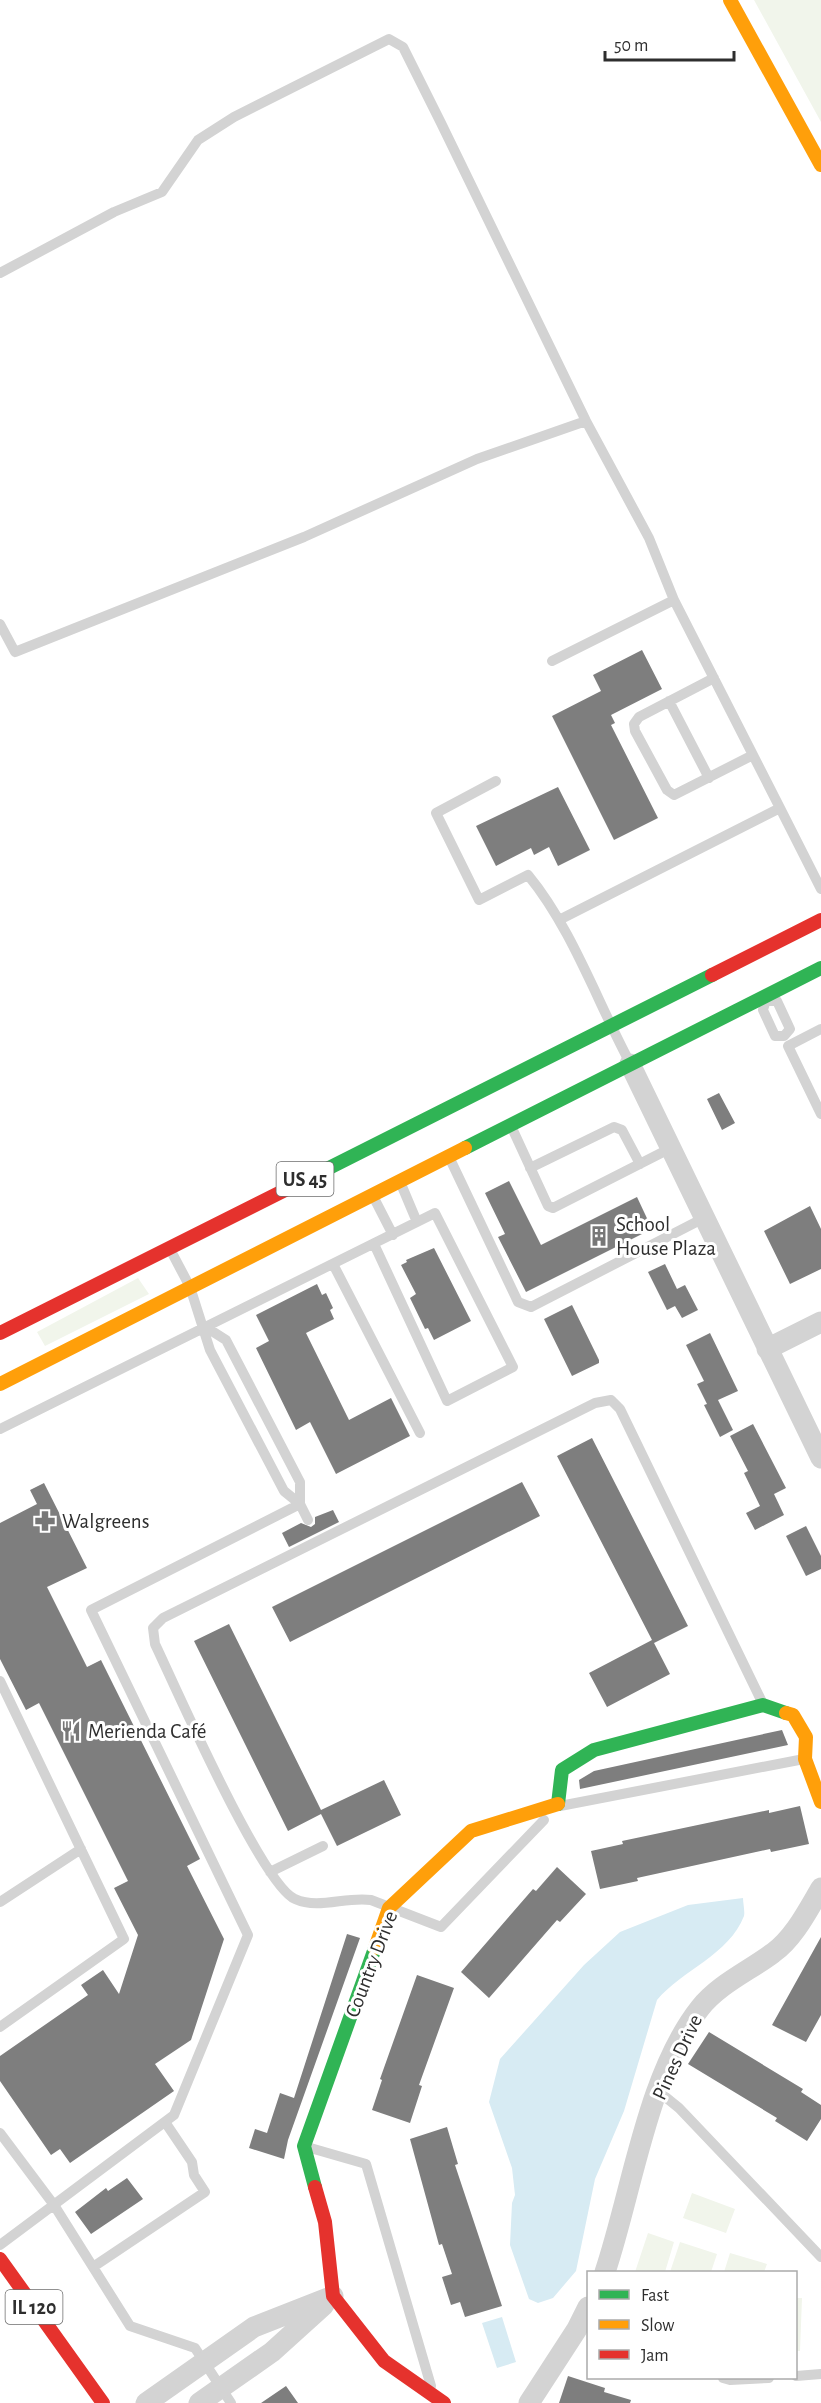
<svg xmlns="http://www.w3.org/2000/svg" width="821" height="2403" font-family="'Alegreya Sans',sans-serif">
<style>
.green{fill:#f1f5eb}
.water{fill:#d7ebf3}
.building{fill:#7e7e7e}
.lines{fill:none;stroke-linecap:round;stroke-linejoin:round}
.lane{stroke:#d3d3d3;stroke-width:10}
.street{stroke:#d3d3d3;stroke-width:21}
.fast{stroke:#30b455;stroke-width:14}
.slow{stroke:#ff9f0a;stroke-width:14}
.jam{stroke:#e5322d;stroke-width:14}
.labels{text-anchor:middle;stroke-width:6;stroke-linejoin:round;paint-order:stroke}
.shield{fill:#fff;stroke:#6d6d6d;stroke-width:1.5}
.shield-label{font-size:20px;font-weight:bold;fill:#2e2e2e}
.poi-label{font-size:21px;fill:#2e2e2e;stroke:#fff;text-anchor:start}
.street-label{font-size:21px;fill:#2e2e2e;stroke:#fff}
</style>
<rect width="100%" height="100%" fill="#fff"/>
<path class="green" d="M 754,0 L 821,0 L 821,122 Z
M 138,1278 L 149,1294 L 45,1346 L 37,1332 Z
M 692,2193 L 735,2209 L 726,2233 L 683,2218 Z
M 648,2233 L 674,2242 L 665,2272 L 635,2272 Z
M 680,2242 L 717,2254 L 711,2272 L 670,2272 Z
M 730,2253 L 767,2264 L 764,2272 L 724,2272 Z
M 796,2298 L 802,2298 L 800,2351 L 796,2351 Z"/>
<path class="water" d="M 743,1898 C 743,1903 745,1911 744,1916 C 729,1955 682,1970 657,2000 L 624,2111 L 595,2179 L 576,2271 L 553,2298 L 538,2303 L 529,2299 L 510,2245 L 512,2203 L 515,2195 L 512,2168 L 489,2102 L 500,2059 L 584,1965 L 620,1932 L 688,1905 Z
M 502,2317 L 516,2362 L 497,2368 L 482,2323 Z"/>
<path class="building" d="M 642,650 L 662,689 L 611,715 L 615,723 L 611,725 L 658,818 L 614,840 L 552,716 L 601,691 L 593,675 Z
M 558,787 L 590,850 L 558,866 L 549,847 L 534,855 L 531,848 L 496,866 L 476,826 Z
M 719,1093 L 735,1123 L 722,1130 L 707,1099 Z
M 509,1181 L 541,1245 L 637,1197 L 652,1229 L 526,1292 L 498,1237 L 505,1234 L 485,1193 Z
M 810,1206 L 821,1229 L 821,1269 L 790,1284 L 764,1231 Z
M 434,1248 L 471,1321 L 434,1340 L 428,1328 L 425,1329 L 410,1298 L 416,1294 L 401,1265 L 407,1262 L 406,1260 Z
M 665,1264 L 677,1289 L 685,1285 L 698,1310 L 682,1318 L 675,1306 L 667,1310 L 648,1272 Z
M 317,1284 L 322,1295 L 326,1293 L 333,1308 L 330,1310 L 334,1319 L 306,1333 L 349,1420 L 391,1398 L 410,1436 L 336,1474 L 310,1422 L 296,1430 L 256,1348 L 269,1341 L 256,1315 Z
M 572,1305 L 599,1360 L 599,1363 L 572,1376 L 544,1319 Z
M 710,1333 L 738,1391 L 718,1400 L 733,1430 L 720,1437 L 704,1405 L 707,1404 L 697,1384 L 704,1381 L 686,1345 Z
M 753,1424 L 786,1488 L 774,1494 L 784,1515 L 755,1530 L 746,1513 L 760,1506 L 744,1473 L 748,1471 L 730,1436 Z
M 592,1438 L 688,1626 L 654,1643 L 670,1674 L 607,1707 L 589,1673 L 652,1640 L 557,1456 Z
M 522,1482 L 540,1516 L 290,1642 L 272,1607 Z
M 44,1483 L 87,1568 L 47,1587 L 87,1667 L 101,1660 L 200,1859 L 187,1866 L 224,1939 L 191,2040 L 155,2064 L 174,2091 L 70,2163 L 60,2149 L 51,2155 L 0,2081 L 0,2056 L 88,1995 L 81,1985 L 103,1970 L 119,1994 L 138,1935 L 114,1888 L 128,1881 L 39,1703 L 26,1710 L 0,1659 L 0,1523 L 37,1504 L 30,1490 Z
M 333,1510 L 339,1522 L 289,1547 L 282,1533 L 301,1523 L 311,1527 L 315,1524 L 315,1517 Z
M 806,1526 L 821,1556 L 821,1569 L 806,1576 L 786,1536 Z
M 229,1624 L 321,1810 L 384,1780 L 401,1815 L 337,1846 L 321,1814 L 288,1831 L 194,1641 Z
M 782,1730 L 788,1745 L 580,1789 L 579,1780 L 594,1771 Z
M 800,1806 L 809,1844 L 771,1852 L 770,1849 L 637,1878 L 638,1881 L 600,1889 L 591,1851 L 623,1844 L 622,1841 L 769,1810 L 769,1813 Z
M 557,1867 L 586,1894 L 560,1922 L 557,1920 L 489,1998 L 461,1972 L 533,1889 L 536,1891 Z
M 347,1934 L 360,1938 L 288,2140 L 284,2159 L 249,2148 L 255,2129 L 267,2133 L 280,2093 L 294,2098 Z
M 821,1937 L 821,2015 L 806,2042 L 772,2025 Z
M 417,1975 L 454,1988 L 419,2085 L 422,2086 L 410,2123 L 372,2110 L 382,2080 L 380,2079 Z
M 709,2032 L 803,2089 L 801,2092 L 821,2105 L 821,2119 L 807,2141 L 775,2121 L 777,2118 L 688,2064 Z
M 447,2127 L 458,2164 L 455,2165 L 502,2306 L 465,2317 L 460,2302 L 451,2305 L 442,2277 L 452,2274 L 442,2244 L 439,2245 L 410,2139 Z
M 127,2178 L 143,2199 L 91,2234 L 75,2212 L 106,2188 L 108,2191 Z
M 568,2376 L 605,2388 L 604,2392 L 631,2400 L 630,2403 L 559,2403 Z
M 286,2386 L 298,2403 L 261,2403 Z"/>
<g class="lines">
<path class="lane" d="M 0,273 L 114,212 L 162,192 L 198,140 L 234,117 L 389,39 L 403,47 L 441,123 L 586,421 L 649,538 L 674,600
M 0,624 L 15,652 L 304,537 L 477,459 L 586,421
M 552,661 L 674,600 L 780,808 L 559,920
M 714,678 L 639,717 L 634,724 L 635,731 L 667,790 L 674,795 L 753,755
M 669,701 L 709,778
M 496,781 L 436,813 L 479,900 L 528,875 C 571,927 597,1001 629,1061
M 780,808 L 821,889
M 765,1003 L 763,1010 L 775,1036 L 784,1036 L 790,1029 L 777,1001 L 771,1001
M 821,1029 L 788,1046 L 821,1114
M 512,1128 L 548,1206 L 553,1208 L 671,1148
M 450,1159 L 518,1302 L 531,1307 L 704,1218
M 530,1168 L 614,1127 L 622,1130 L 640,1164
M 401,1184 L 417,1222
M 374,1198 L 393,1235
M 171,1251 L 190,1287 L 210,1350 L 284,1491 L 300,1504
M 333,1264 L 420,1433
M 204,1326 L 226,1340 L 300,1482 L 300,1504 L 308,1520
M 0,1429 L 435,1213 L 513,1367 L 447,1401 L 374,1244
M 0,1681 L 124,1939 L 0,2027
M 560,1806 L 804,1759
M 544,1820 L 441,1927 L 371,1900 C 346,1896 319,1910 295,1899 C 262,1885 175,1686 155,1644 L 153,1628 L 163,1618 L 595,1403 L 611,1400 L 620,1409 L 762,1702
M 270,1872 L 323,1846
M 0,1902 L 81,1849
M 658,2091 L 679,2108 L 821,2257
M 0,2133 L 54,2205 L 130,2326 L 195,2348 L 231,2403
M 307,2147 L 366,2164 L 431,2386
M 0,2245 L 174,2115 L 248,1935 L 91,1610 L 300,1504
M 93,2267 L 205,2192 L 194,2175 L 192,2162 L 165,2122
M 796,2376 L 821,2374
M 723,2378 L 730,2380 L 769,2378"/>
<path class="street" d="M 630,1064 L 821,1458
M 767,1349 L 821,1322
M 605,2272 C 632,2192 647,2075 700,2008 C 719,1984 749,1971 773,1953 C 794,1938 808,1910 821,1888
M 146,2403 L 254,2327 L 333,2296
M 199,2403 L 272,2352 L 324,2305
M 529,2403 L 577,2329 L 588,2307"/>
<path class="fast" d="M 465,1148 L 821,968
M 317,1174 L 712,975
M 558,1804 L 562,1770 L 594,1750 L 763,1705 L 786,1713
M 315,2187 L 304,2146 L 375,1948"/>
<path class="slow" d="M 730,0 L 821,165
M 0,1384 L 465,1148
M 786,1713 L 793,1715 L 806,1737 L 805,1759 L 821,1802
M 375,1948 L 389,1908 L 471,1831 L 558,1804"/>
<path class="jam" d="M 712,975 L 821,920
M 0,1333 L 317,1174
M 315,2187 L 325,2222 L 333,2296 L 384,2361 L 444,2403
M 0,2259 L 103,2403"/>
</g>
<defs>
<g id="building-bare" transform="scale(1.62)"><path d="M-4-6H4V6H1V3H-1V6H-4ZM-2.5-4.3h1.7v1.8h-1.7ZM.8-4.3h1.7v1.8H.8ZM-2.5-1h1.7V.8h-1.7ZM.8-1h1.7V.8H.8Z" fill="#777" stroke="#fff" stroke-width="2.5" paint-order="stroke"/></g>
<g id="pharmacy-bare" transform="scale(1.62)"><path d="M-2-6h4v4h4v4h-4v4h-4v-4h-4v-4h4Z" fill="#777" stroke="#fff" stroke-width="2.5" paint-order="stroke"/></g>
<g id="restaurant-bare" transform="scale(1.62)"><path d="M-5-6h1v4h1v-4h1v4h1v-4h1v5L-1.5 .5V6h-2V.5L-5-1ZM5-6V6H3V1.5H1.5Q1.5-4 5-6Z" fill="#777" stroke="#fff" stroke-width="2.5" paint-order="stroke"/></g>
</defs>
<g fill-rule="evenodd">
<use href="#building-bare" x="599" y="1236"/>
<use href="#pharmacy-bare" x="45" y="1521"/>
<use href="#restaurant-bare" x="71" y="1731"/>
</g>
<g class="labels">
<g class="shield">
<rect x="276.5" y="1162" width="57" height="34" rx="4.5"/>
<rect x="5.5" y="2290" width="57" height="34" rx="4.5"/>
</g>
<g class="shield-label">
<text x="305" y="1186">US 45</text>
<text x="34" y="2314">IL 120</text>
</g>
<g class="poi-label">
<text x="616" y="1231">School<tspan x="616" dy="24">House Plaza</tspan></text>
<text x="62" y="1528">Walgreens</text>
<text x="88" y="1738">Merienda Café</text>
</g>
<g class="street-label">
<text transform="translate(371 1964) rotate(-69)" y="7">Country Drive</text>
<text transform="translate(677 2057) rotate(-65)" y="7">Pines Drive</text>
</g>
</g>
<rect x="587" y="2271" width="210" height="108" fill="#ffffff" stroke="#ababab" stroke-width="1.5"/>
<rect x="599" y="2290" width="30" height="9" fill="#30b455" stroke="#ababab" stroke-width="1.5"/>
<text x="641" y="2301" font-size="18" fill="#2e2e2e">Fast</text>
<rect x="599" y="2320" width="30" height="9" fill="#ff9f0a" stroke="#ababab" stroke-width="1.5"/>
<text x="641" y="2331" font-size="18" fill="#2e2e2e">Slow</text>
<rect x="599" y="2350" width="30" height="9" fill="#e5322d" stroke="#ababab" stroke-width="1.5"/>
<text x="641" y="2361" font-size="18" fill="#2e2e2e">Jam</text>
<path d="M605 51v9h129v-9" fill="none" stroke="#2e2e2e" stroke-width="3"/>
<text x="614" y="51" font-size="18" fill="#2e2e2e" stroke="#ffffff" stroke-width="4.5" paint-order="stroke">50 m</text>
</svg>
